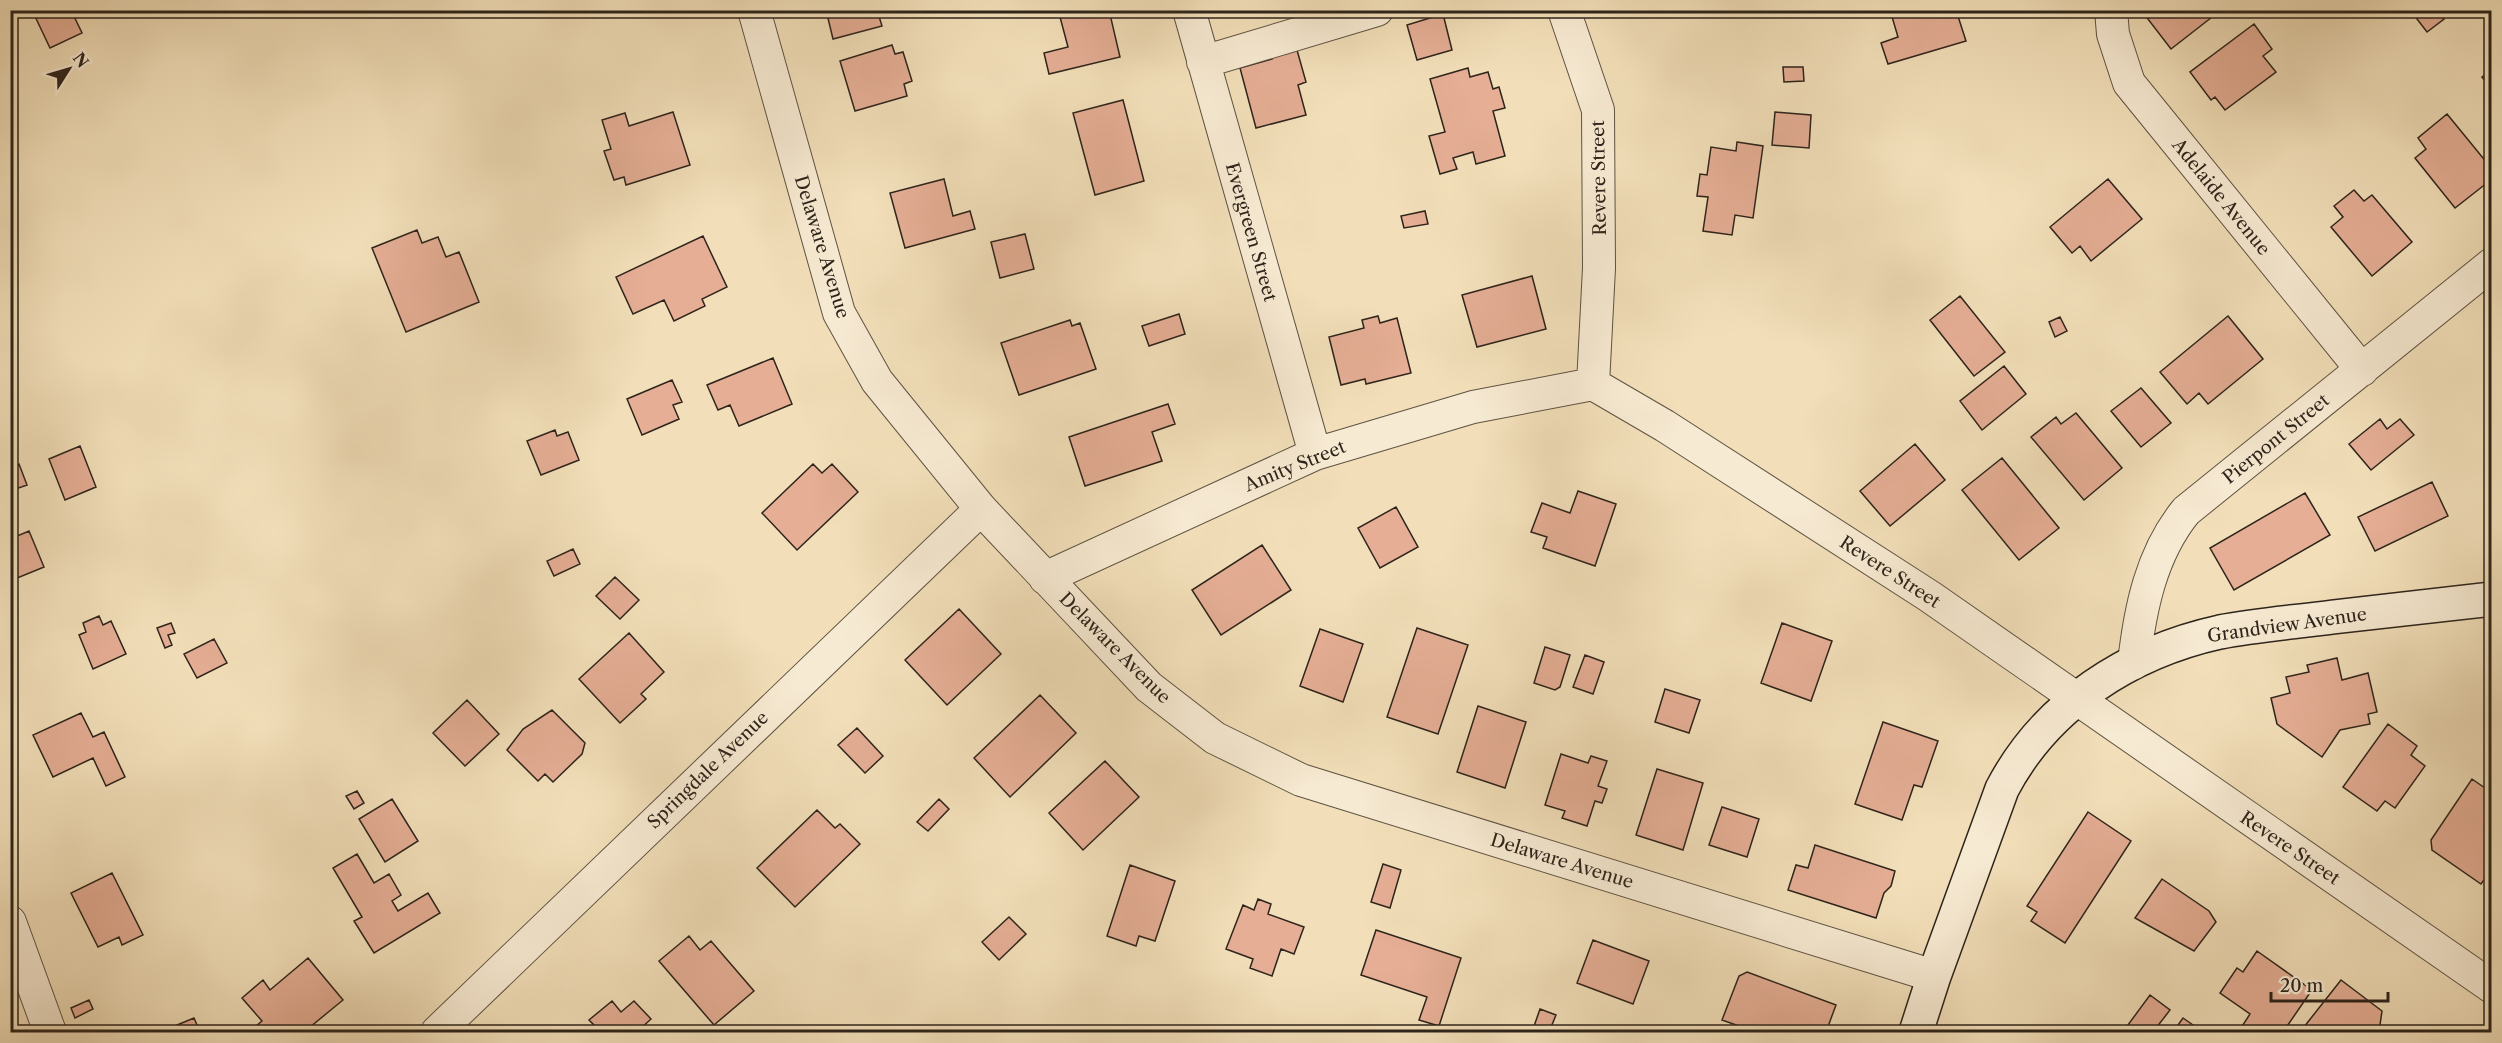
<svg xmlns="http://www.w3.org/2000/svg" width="2502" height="1043" font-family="'Libre Caslon Text',serif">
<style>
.building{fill:#e5ae95;stroke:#2d241b;stroke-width:1.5}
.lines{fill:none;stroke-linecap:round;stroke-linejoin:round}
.street-casing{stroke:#5e5342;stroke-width:34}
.secondary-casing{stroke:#2d241b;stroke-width:36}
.street{stroke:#f7ead2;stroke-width:32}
.secondary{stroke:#f7ead2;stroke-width:33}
.labels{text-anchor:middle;stroke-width:4.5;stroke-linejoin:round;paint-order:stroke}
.street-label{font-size:18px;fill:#2d241b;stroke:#f7ead2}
</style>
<rect width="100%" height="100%" fill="#f2dfb9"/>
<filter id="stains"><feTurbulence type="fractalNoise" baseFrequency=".00333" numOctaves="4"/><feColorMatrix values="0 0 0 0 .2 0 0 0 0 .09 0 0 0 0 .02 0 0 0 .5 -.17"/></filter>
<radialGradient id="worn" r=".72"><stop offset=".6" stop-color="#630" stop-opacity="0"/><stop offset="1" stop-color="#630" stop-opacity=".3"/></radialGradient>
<path class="building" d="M 10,10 L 31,10 L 10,20 Z
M 32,10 L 71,10 L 82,33 L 50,48 Z
M 826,10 L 877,10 L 882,26 L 833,39 Z
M 1085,10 L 1109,10 L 1120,57 L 1049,74 L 1044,53 L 1068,47 L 1060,17 Z
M 1890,10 L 1956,10 L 1966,41 L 1888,64 L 1881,43 L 1898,37 Z
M 2141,10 L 2221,10 L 2171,49 Z
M 2420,10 L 2437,10 L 2444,19 L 2427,32 L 2414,15 Z
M 1443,14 L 1452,50 L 1417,60 L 1407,25 Z
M 2254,24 L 2272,49 L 2263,56 L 2276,72 L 2225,110 L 2215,97 L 2211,100 L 2190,72 Z
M 892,45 L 895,54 L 903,52 L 912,81 L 904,84 L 907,96 L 855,111 L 840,61 Z
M 1268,48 L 1297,50 L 1306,82 L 1298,85 L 1306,115 L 1256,128 L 1240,68 L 1272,59 Z
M 1783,67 L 1803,67 L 1804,81 L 1784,82 Z
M 1468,68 L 1470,77 L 1488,72 L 1493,89 L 1499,87 L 1505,108 L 1493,111 L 1505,156 L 1476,164 L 1473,152 L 1453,158 L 1457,169 L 1440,174 L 1429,136 L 1445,132 L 1430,79 Z
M 2492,69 L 2492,89 L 2482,77 Z
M 1123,100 L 1144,181 L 1095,195 L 1073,113 Z
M 673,112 L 690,165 L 626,185 L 624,177 L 614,180 L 604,151 L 611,149 L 602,120 L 625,113 L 629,126 Z
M 1775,112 L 1811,115 L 1809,148 L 1772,145 Z
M 2447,114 L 2492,169 L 2492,179 L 2455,208 L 2415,158 L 2426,149 L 2418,138 Z
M 1737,142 L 1763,146 L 1753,218 L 1735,215 L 1732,235 L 1703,231 L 1708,197 L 1697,196 L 1700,174 L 1707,175 L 1711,147 L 1736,151 Z
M 944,179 L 953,216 L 970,211 L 975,229 L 905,248 L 890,193 Z
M 2108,179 L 2142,219 L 2091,261 L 2080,246 L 2072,253 L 2050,227 Z
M 2354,190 L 2364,201 L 2372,195 L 2412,242 L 2372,276 L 2331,227 L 2343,217 L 2334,206 Z
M 1425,211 L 1428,224 L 1404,228 L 1401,216 Z
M 417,230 L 422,243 L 438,237 L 446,257 L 459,252 L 479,302 L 406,332 L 372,248 Z
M 1025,234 L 1034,269 L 1000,278 L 991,242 Z
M 703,236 L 727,287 L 702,299 L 705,306 L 674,321 L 664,300 L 633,314 L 616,277 Z
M 1532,276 L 1546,329 L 1477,347 L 1462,295 Z
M 1960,296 L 2005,352 L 1974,376 L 1930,320 Z
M 1179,314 L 1185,334 L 1149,346 L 1142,326 Z
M 1378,316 L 1380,323 L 1397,318 L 1411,373 L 1366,384 L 1365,379 L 1341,385 L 1329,337 L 1364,328 L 1362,320 Z
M 2228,316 L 2263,359 L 2208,404 L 2199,393 L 2187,404 L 2160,372 Z
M 2060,317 L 2067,331 L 2055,337 L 2049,322 Z
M 1070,320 L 1072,326 L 1080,323 L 1096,369 L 1019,395 L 1001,343 Z
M 773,358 L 792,404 L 739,426 L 730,405 L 718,410 L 707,385 Z
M 2004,366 L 2026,394 L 1982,430 L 1960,401 Z
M 672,380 L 682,402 L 673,405 L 679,419 L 642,435 L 627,399 Z
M 2141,388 L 2171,423 L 2141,447 L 2111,411 Z
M 1168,404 L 1175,424 L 1152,432 L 1162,461 L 1085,486 L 1069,437 Z
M 2076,413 L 2122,468 L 2084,500 L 2031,437 L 2056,417 L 2061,424 Z
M 2380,419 L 2387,429 L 2400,419 L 2414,435 L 2371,470 L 2349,444 Z
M 555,430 L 557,436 L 568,432 L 579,460 L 541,475 L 527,441 Z
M 1915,444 L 1945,480 L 1890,526 L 1860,491 Z
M 80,446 L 96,487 L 65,500 L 49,459 Z
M 2002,458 L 2059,528 L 2019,560 L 1962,490 Z
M 19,464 L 27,485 L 10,491 L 10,468 Z
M 813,464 L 822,473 L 832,464 L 858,492 L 797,550 L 762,513 Z
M 2432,482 L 2448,516 L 2375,551 L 2358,517 Z
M 1578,491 L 1616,504 L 1595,566 L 1543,548 L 1547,537 L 1531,532 L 1542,503 L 1570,513 Z
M 2305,493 L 2330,535 L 2234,590 L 2210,548 Z
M 1396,507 L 1418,547 L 1380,568 L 1358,528 Z
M 29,531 L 44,567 L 10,581 L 10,539 Z
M 1262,545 L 1291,590 L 1221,635 L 1192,590 Z
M 573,549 L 580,564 L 554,576 L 547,561 Z
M 615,577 L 639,600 L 620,619 L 596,596 Z
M 959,609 L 1001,654 L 947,705 L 905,660 Z
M 99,616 L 103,625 L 111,621 L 126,654 L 93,669 L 79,635 L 86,632 L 83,623 Z
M 171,623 L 175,633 L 168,635 L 172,645 L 165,648 L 157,628 Z
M 1782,623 L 1832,641 L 1811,701 L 1761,683 Z
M 1417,628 L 1468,645 L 1438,734 L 1387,717 Z
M 1320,629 L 1363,644 L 1343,702 L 1300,686 Z
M 629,633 L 664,672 L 641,694 L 646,699 L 620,723 L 579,679 Z
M 214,639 L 227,663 L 197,678 L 184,654 Z
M 1545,647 L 1570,655 L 1560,687 L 1555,690 L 1534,683 Z
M 1585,655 L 1604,662 L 1593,694 L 1573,687 Z
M 2337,658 L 2342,680 L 2368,673 L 2377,712 L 2368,714 L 2370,724 L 2340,730 L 2322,757 L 2277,724 L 2271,698 L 2290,693 L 2286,677 L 2309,672 L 2307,665 Z
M 1665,689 L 1700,700 L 1689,733 L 1655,722 Z
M 1040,695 L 1076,733 L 1010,797 L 974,758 Z
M 467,700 L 499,734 L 465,766 L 433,733 Z
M 1478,706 L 1526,722 L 1505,788 L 1457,772 Z
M 552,710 L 585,743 L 582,754 L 553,782 L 545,774 L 538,781 L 507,750 L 523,729 Z
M 81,713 L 93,737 L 104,732 L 125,777 L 106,786 L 93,758 L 53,777 L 33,735 Z
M 1883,722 L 1938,741 L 1922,787 L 1914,785 L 1902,820 L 1855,804 Z
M 2388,724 L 2417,746 L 2411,755 L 2425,766 L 2395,808 L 2385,801 L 2377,811 L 2343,787 Z
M 857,728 L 883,756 L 865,773 L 838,745 Z
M 1561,754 L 1588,763 L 1591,756 L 1607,761 L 1598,786 L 1607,789 L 1602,803 L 1595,801 L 1587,826 L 1562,818 L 1565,811 L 1545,805 Z
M 1105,761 L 1139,797 L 1083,850 L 1049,813 Z
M 1657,769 L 1703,783 L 1683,850 L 1636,835 Z
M 2472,779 L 2492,793 L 2492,869 L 2481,884 L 2432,850 L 2431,840 Z
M 357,791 L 364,803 L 354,809 L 346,796 Z
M 392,799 L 418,841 L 385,862 L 359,819 Z
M 939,799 L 949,809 L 928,831 L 917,822 Z
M 1722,807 L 1759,819 L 1747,857 L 1709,845 Z
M 817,810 L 835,828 L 840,824 L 860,844 L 795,907 L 757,868 Z
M 2088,812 L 2131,841 L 2065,943 L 2031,921 L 2037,912 L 2027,906 Z
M 1815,845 L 1895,871 L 1891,886 L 1884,893 L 1876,918 L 1788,890 L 1796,865 L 1808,868 Z
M 357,854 L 374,883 L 389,874 L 401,895 L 392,901 L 398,911 L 428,893 L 440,913 L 374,953 L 354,921 L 362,917 L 333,868 Z
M 1383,864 L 1401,870 L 1390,908 L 1371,902 Z
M 1130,865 L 1175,881 L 1155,941 L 1139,936 L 1136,946 L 1107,936 Z
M 112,873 L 143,935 L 122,945 L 119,937 L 98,947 L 71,893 Z
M 2162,879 L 2209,911 L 2216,922 L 2194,951 L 2135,918 Z
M 1258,899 L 1271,904 L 1268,914 L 1304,927 L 1294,954 L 1281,949 L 1272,976 L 1250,968 L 1253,959 L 1226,949 L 1243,905 L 1254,910 Z
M 1009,917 L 1026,934 L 999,960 L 982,942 Z
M 1376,930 L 1461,958 L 1439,1026 L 1419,1020 L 1427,997 L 1361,975 Z
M 689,936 L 700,950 L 711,941 L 754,991 L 714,1025 L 659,961 Z
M 1593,940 L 1649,961 L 1633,1004 L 1577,983 Z
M 2257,951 L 2312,990 L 2283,1032 L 2241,1032 L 2239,1031 L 2250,1014 L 2220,993 L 2237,968 L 2243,972 Z
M 308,958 L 343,1000 L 304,1032 L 249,1032 L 262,1021 L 242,998 L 263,980 L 270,990 Z
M 1747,972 L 1836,1005 L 1826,1032 L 1756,1032 L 1722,1020 L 1739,976 Z
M 2341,980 L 2382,1011 L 2379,1032 L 2300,1032 Z
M 2150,995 L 2170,1010 L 2153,1032 L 2130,1032 L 2125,1029 Z
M 89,1000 L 93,1009 L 75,1018 L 71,1008 Z
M 612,1001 L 621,1012 L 634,1001 L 651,1019 L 638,1031 L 639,1032 L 587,1032 L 595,1026 L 589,1020 Z
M 1540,1009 L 1556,1015 L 1549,1032 L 1532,1032 Z
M 194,1018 L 200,1032 L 160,1032 Z
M 2183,1018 L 2203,1032 L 2173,1032 Z"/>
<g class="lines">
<g class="street-casing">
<path id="street" d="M 754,10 L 839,313 L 877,381 L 981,509 L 1149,687 L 1215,738 L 1301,780 L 1934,976
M 1189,10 L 1315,454
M 1564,10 L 1598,110 L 1599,268 L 1593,384 L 1665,426 L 1929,596 L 2492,987
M 2111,10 L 2113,34 L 2129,83 L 2362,370
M 1203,62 L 1377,10
M 1045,578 L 1315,454 L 1473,407 L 1593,384
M 2134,663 C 2140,609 2151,554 2186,511 L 2492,264
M 10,922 L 50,1032
M 437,1032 L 981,509"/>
</g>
<g class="secondary-casing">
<path id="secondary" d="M 1916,1032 L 1934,976 L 2002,789 C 2046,705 2129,652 2220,632 C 2257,625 2296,622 2333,617 C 2386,611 2439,605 2492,599"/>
</g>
<use href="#street" class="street"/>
<use href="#secondary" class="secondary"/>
</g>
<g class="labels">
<g class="street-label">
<text transform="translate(1599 178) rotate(-91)" y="6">Revere Street</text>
<text transform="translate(2221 197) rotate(51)" y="6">Adelaide Avenue</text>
<text transform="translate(1251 232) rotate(74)" y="6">Evergreen Street</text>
<text transform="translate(822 247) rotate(73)" y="6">Delaware Avenue</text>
<text transform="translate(2276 439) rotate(-39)" y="6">Pierpont Street</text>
<text transform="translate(1295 466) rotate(-22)" y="6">Amity Street</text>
<text transform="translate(1890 572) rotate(33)" y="6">Revere Street</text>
<text transform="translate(2287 625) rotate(-8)" y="6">Grandview Avenue</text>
<text transform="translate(1115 648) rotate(45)" y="6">Delaware Avenue</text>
<text transform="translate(708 770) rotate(-44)" y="6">Springdale Avenue</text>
<text transform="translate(2290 848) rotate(34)" y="6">Revere Street</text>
<text transform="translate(1562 861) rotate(17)" y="6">Delaware Avenue</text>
</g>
</g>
<rect width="2502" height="1043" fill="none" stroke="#f2dfb9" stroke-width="36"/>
<rect x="12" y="12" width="2478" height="1019" fill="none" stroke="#2d241b" stroke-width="3"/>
<rect x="18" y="18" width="2466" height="1007" fill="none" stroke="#2d241b" stroke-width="1.5"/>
<g transform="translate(69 69) rotate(53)" stroke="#f7ead2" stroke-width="4.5" paint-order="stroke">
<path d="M0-4.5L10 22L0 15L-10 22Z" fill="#2d241b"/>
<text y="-9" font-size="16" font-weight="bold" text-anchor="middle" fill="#2d241b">N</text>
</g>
<path d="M2271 992v9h117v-9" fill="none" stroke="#2d241b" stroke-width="3"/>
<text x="2280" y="992" font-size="18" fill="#2d241b" stroke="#f7ead2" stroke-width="4.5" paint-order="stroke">20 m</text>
<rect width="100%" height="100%" filter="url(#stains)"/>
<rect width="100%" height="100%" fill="url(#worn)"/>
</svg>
